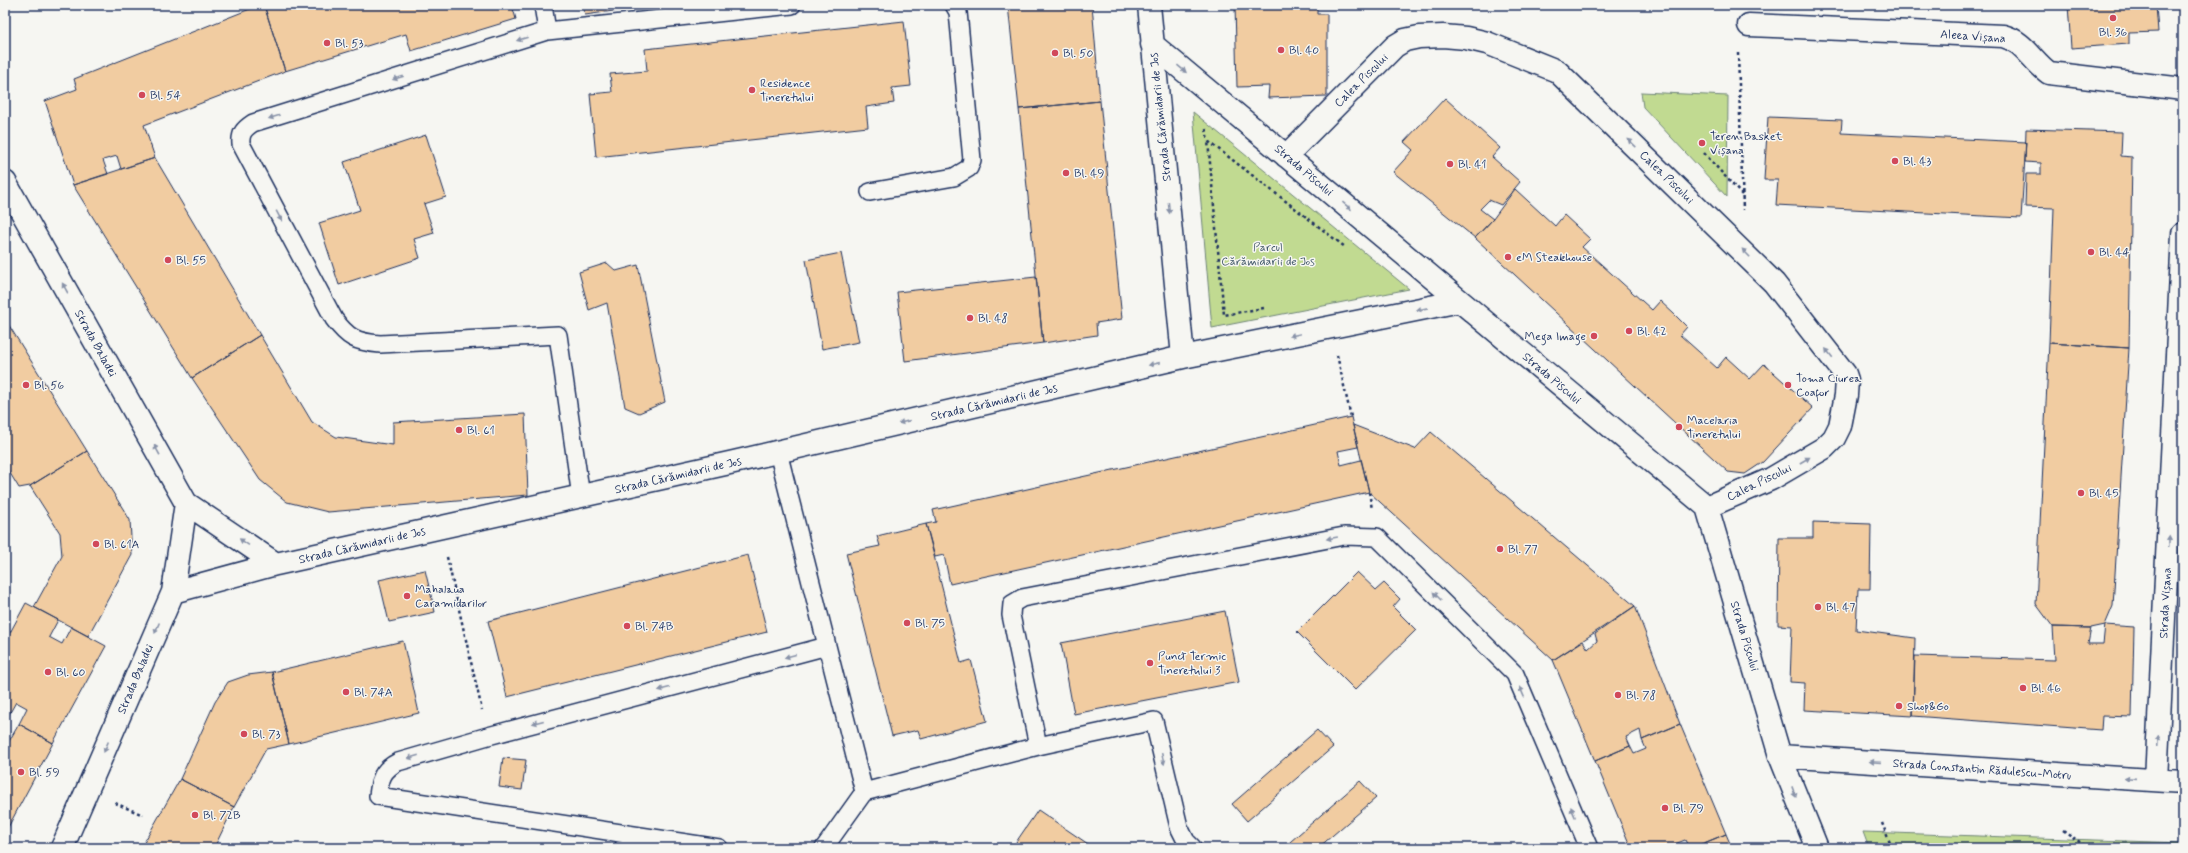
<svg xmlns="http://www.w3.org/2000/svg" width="2188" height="853" font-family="Mynerve,sans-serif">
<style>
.green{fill:#c1da91;stroke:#6e8478}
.building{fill:#f1cca1;stroke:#1b2f5e}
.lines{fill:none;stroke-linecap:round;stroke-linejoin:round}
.lane-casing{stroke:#1b2f5e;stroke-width:20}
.street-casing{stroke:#1b2f5e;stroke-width:25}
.path{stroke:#1b2f5e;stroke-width:2.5;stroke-dasharray:3 3;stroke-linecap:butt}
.lane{stroke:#f6f6f2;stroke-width:17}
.street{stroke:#f6f6f2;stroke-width:22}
.oneway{fill:#8892a8}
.poi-dot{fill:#d1495b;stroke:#f6f6f2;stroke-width:1.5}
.labels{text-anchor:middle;stroke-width:3;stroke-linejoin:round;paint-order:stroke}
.poi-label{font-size:12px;fill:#1b2f5e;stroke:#f6f6f2;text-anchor:start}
.street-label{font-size:12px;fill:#1b2f5e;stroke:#f6f6f2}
.park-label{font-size:12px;fill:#445a6b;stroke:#f6f6f2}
</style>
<rect width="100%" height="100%" fill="#f6f6f2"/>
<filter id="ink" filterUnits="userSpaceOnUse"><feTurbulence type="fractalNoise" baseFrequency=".025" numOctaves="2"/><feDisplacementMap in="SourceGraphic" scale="8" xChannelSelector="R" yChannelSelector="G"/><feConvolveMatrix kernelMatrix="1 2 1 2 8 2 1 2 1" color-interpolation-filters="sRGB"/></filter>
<g filter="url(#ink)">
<path class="green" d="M 1641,92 L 1728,96 L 1727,197 L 1643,107 Z
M 1193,112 L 1409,289 L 1212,328 Z
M 1863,832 L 2183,843 L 2183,848 L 1869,848 Z"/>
<path class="building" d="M 260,5 L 264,5 L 285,71 L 144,125 L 155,158 L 121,169 L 117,156 L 103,160 L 108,174 L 73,185 L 45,101 L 77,89 L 74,79 Z
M 264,5 L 512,5 L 516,19 L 411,51 L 406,34 L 285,71 Z
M 583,5 L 649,5 L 649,6 L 585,15 Z
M 1008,5 L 1092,5 L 1100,101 L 1019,109 Z
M 1235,5 L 1317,5 L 1317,14 L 1327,14 L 1327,96 L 1268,98 L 1269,86 L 1237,87 Z
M 2068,5 L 2156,5 L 2158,32 L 2129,33 L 2129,44 L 2071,48 Z
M 904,21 L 911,86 L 892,88 L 894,103 L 866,107 L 868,127 L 596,157 L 590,94 L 612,92 L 610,74 L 647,71 L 645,49 Z
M 1445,98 L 1500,148 L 1492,157 L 1520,182 L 1501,205 L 1489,200 L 1480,209 L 1493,219 L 1475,238 L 1393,172 L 1413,150 L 1404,142 Z
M 1100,101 L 1122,319 L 1096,323 L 1097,335 L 1043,343 L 1019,109 Z
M 1768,117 L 1842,120 L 1841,133 L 2026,142 L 2021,218 L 1776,205 L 1778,180 L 1764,180 Z
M 2026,129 L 2122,132 L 2121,156 L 2132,157 L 2129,348 L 2049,343 L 2054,208 L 2025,207 L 2026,174 L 2041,174 L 2041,163 L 2025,162 Z
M 426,135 L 446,197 L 424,204 L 434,233 L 414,239 L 420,258 L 339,285 L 319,223 L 360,210 L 344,162 Z
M 155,158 L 260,335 L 192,378 L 73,185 Z
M 1515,189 L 1555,226 L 1564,215 L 1590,239 L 1582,247 L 1652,310 L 1660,301 L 1674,314 L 1687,327 L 1680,335 L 1717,368 L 1726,357 L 1750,379 L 1764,364 L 1813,408 L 1763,462 L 1745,474 L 1728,472 L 1475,238 L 1493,219 Z
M 841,253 L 859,342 L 822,349 L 806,260 Z
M 607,263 L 616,271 L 638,265 L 665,402 L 639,413 L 625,407 L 607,303 L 589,310 L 579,272 Z
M 1036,277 L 1043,343 L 905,361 L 897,292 Z
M 5,319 L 87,451 L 30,486 L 19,488 L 5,465 Z
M 260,335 L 312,422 L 336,437 L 393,445 L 393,422 L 525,414 L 528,495 L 328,512 L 287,502 L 260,480 L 192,378 Z
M 2049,343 L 2129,348 L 2113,606 L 2105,625 L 2091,628 L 2053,627 L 2036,604 Z
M 1351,417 L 1358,447 L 1338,451 L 1341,465 L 1361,460 L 1369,492 L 950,584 L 944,555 L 935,557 L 926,524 L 936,522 L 933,510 Z
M 1353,425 L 1415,449 L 1431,432 L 1635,606 L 1553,660 L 1369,492 Z
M 87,451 L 130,520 L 132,555 L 88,636 L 34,607 L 62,556 L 60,533 L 30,486 Z
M 1813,522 L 1871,524 L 1870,589 L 1858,589 L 1856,630 L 1915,638 L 1913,716 L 1804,710 L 1805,683 L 1790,682 L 1792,626 L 1778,625 L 1779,538 L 1813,538 Z
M 926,524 L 961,663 L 971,660 L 987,721 L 921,739 L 918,730 L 892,736 L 846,553 L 880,546 L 877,536 Z
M 748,555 L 767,632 L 507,697 L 488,621 Z
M 425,570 L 435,612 L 389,622 L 379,580 Z
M 1357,572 L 1376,590 L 1384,583 L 1400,599 L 1393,607 L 1416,630 L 1355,690 L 1297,632 Z
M 26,603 L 58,620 L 49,637 L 62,644 L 71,627 L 106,646 L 53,743 L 19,724 L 27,708 L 16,702 L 7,718 L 5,717 L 5,642 Z
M 1635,606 L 1680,724 L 1642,740 L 1640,730 L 1626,737 L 1630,746 L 1595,761 L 1553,660 L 1583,641 L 1588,649 L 1597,641 L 1595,634 Z
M 1225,611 L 1239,682 L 1074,714 L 1061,643 Z
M 2105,625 L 2134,627 L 2132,717 L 2102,716 L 2101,730 L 1913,716 L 1915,656 L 2055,660 L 2053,627 L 2091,628 L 2088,644 L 2103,644 Z
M 403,641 L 419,713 L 289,744 L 272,672 Z
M 272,672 L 289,744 L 266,749 L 234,807 L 180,779 L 215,702 L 228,682 L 248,675 Z
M 19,724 L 53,743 L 5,833 L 5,741 L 8,743 Z
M 1680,724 L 1726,834 L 1692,848 L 1689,848 L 1685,840 L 1675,844 L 1677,848 L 1631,848 L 1595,761 L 1630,746 L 1634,754 L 1646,749 L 1642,740 Z
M 1317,730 L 1333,747 L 1247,821 L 1232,804 Z
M 503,758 L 526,760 L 522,790 L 499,787 Z
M 180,779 L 234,807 L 214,848 L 141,848 Z
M 1360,781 L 1376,798 L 1318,848 L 1283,848 Z
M 1038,810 L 1094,848 L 1012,848 Z
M 1726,834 L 1732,848 L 1692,848 Z"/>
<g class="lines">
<g class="lane-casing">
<path id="lane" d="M 543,5 L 547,31 L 253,123 C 244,129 240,133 241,144 L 334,319 C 348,338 356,342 380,344 L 558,335 L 581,497
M 547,31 L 792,5
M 870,192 L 954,177 L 969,168 L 972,160 L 958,12 L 954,5
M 778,452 L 864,792 L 824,848
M 1038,746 L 1011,615 L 1012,604 L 1022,598 L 1344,536 L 1377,537 L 1515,674 L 1589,848
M 864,792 L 1038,746 L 1154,721 L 1179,827 L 1186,841 L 1193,848
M 627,834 L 378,796 C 380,779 382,770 398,762 L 488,736 L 827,646
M 624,848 L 627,834 L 719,848"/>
</g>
<g class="street-casing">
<path id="street" d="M 1149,5 L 1183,357
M 1749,25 L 2003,36 C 2024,41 2032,61 2049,73 L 2183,89
M 1152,44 L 1707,507 L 1780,756 L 1817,848
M 1286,156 L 1395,46 L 1405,40 L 1419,37 L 1443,36 L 1466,38 L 1487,43 L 1557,71 L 1774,283 L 1845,374 L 1847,380 L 1846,395 L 1840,426 L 1834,438 L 1824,448 L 1771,479 L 1707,507
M 5,182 L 186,503 L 276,564
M 173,592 L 276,564 L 734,462 L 1183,357 L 1460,301
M 1780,756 L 2183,782
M 2156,780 L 2183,234
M 62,848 L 173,592 L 186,503"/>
</g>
<path class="path" d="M 1738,53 L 1743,210
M 1206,129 L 1208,141
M 1704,153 L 1742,195
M 1264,308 L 1224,315 L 1208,141 L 1345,247
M 1337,355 L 1351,417
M 1369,492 L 1372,509
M 447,557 L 482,710
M 115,803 L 143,815
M 1882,823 L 1892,848
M 2063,830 L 2088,848
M 2136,848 L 2165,848"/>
<use href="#lane" class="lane"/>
<use href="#street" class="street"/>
</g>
<defs><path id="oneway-solid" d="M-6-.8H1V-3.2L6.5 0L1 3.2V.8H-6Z"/></defs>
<g class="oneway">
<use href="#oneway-solid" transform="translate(522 39) rotate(163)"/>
<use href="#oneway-solid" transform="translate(1182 69) rotate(40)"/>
<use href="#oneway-solid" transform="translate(398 78) rotate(163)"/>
<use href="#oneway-solid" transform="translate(274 117) rotate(163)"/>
<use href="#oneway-solid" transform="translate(1632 143) rotate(-136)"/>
<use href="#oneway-solid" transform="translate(1347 206) rotate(40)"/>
<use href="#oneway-solid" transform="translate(1169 208) rotate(84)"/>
<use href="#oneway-solid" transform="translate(279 216) rotate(62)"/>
<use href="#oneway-solid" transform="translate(1746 253) rotate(-134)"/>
<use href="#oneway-solid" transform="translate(65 288) rotate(-119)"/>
<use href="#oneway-solid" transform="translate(1422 309) rotate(169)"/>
<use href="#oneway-solid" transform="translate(1295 335) rotate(168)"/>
<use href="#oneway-solid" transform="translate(1829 353) rotate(-128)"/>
<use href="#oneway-solid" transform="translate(1154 364) rotate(167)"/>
<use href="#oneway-solid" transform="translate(904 422) rotate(167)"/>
<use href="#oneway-solid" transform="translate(157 450) rotate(-119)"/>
<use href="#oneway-solid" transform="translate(1805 460) rotate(-30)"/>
<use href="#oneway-solid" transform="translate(1332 538) rotate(170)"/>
<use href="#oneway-solid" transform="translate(2169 541) rotate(-87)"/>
<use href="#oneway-solid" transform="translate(244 542) rotate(-146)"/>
<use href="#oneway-solid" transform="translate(1437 596) rotate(-135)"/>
<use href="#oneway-solid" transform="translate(157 628) rotate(113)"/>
<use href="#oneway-solid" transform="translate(790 656) rotate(165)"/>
<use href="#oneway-solid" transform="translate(664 689) rotate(165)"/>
<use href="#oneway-solid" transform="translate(1522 692) rotate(-113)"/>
<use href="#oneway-solid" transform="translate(538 722) rotate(165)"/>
<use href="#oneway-solid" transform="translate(2158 741) rotate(-87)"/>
<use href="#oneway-solid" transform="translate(106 747) rotate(113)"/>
<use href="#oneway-solid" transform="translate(413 757) rotate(164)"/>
<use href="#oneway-solid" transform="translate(1163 759) rotate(77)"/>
<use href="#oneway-solid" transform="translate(1875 762) rotate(-176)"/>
<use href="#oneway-solid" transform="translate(2130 778) rotate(-176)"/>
<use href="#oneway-solid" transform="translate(1794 792) rotate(69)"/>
<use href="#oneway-solid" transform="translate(1573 812) rotate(-113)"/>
</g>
</g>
<g class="poi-dot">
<circle cx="2113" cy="18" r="4"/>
<circle cx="327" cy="43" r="4"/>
<circle cx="1281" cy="50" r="4"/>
<circle cx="1055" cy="53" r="4"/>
<circle cx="752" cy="90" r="4"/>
<circle cx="142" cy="95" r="4"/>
<circle cx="1702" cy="143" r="4"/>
<circle cx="1895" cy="161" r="4"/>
<circle cx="1450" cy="164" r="4"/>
<circle cx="1066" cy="173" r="4"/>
<circle cx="2091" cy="252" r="4"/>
<circle cx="1508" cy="257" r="4"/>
<circle cx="168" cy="260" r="4"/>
<circle cx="970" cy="318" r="4"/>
<circle cx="1629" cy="331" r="4"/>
<circle cx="1594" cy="336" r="4"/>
<circle cx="26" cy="385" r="4"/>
<circle cx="1788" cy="385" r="4"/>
<circle cx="1679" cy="427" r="4"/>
<circle cx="459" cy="430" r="4"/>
<circle cx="2081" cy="493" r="4"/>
<circle cx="96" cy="544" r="4"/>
<circle cx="1500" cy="549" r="4"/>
<circle cx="407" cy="596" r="4"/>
<circle cx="1818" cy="607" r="4"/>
<circle cx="907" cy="623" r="4"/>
<circle cx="627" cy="626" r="4"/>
<circle cx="1150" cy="663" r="4"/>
<circle cx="48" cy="672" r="4"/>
<circle cx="2023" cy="688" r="4"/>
<circle cx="346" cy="692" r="4"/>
<circle cx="1618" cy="695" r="4"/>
<circle cx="1899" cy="706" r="4"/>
<circle cx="244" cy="734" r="4"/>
<circle cx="21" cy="772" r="4"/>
<circle cx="1665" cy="808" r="4"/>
<circle cx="195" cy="815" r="4"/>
</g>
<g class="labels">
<g class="poi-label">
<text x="2113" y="36" text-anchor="middle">Bl. 36</text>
<text x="335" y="47">Bl. 53</text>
<text x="1289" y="54">Bl. 40</text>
<text x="1063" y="57">Bl. 50</text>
<text x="760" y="87">Residence<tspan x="760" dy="14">Tineretului</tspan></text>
<text x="150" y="99">Bl. 54</text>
<text x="1710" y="140">Teren Basket<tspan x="1710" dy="14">Vișana</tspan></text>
<text x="1903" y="165">Bl. 43</text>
<text x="1458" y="168">Bl. 41</text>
<text x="1074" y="177">Bl. 49</text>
<text x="2099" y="256">Bl. 44</text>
<text x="1516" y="261">eM Steakhouse</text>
<text x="176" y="264">Bl. 55</text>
<text x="978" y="322">Bl. 48</text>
<text x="1637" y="335">Bl. 42</text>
<text x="1586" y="340" text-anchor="end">Mega Image</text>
<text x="1796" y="382">Toma Ciurea<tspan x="1796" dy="14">Coafor</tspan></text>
<text x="34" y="389">Bl. 56</text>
<text x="1687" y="424">Macelaria<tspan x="1687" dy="14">Tineretului</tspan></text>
<text x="467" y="434">Bl. 61</text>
<text x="2089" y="497">Bl. 45</text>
<text x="104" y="548">Bl. 61A</text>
<text x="1508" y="553">Bl. 77</text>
<text x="415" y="593">Mahalaua<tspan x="415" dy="14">Caramidarilor</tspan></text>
<text x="1826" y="611">Bl. 47</text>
<text x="915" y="627">Bl. 75</text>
<text x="635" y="630">Bl. 74B</text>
<text x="1158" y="660">Punct Termic<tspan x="1158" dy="14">Tineretului 3</tspan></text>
<text x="56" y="676">Bl. 60</text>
<text x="2031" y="692">Bl. 46</text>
<text x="354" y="696">Bl. 74A</text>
<text x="1626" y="699">Bl. 78</text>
<text x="1907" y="710">Shop&amp;Go</text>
<text x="252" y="738">Bl. 73</text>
<text x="29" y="776">Bl. 59</text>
<text x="1673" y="812">Bl. 79</text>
<text x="203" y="819">Bl. 72B</text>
</g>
<g class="street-label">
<text transform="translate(1973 36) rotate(4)" y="4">Aleea Vișana</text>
<text transform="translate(1361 80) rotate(-45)" y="4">Calea Piscului</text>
<text transform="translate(1160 117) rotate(-96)" y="4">Strada Cărămidarii de Jos</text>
<text transform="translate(1304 170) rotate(40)" y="4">Strada Piscului</text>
<text transform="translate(1667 177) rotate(44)" y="4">Calea Piscului</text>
<text transform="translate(96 343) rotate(61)" y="4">Strada Baladei</text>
<text transform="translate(1552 378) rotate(40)" y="4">Strada Piscului</text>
<text transform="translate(994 402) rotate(-13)" y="4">Strada Cărămidarii de Jos</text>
<text transform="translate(678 475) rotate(-13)" y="4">Strada Cărămidarii de Jos</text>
<text transform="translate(1759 482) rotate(-26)" y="4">Calea Piscului</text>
<text transform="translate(362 545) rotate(-13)" y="4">Strada Cărămidarii de Jos</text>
<text transform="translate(2165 603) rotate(-87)" y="4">Strada Vișana</text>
<text transform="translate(1745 636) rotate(73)" y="4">Strada Piscului</text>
<text transform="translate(135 679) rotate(-67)" y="4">Strada Baladei</text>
<text transform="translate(1982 769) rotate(4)" y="4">Strada Constantin Rădulescu-Motru</text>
</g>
<g class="park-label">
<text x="1268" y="251">Parcul<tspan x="1268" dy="14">Cărămidarii de Jos</tspan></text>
</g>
</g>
<rect width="2188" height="853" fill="none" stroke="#f6f6f2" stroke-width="20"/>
<rect x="10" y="10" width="2168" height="833" fill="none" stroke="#1b2f5e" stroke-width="1.5" filter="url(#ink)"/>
</svg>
